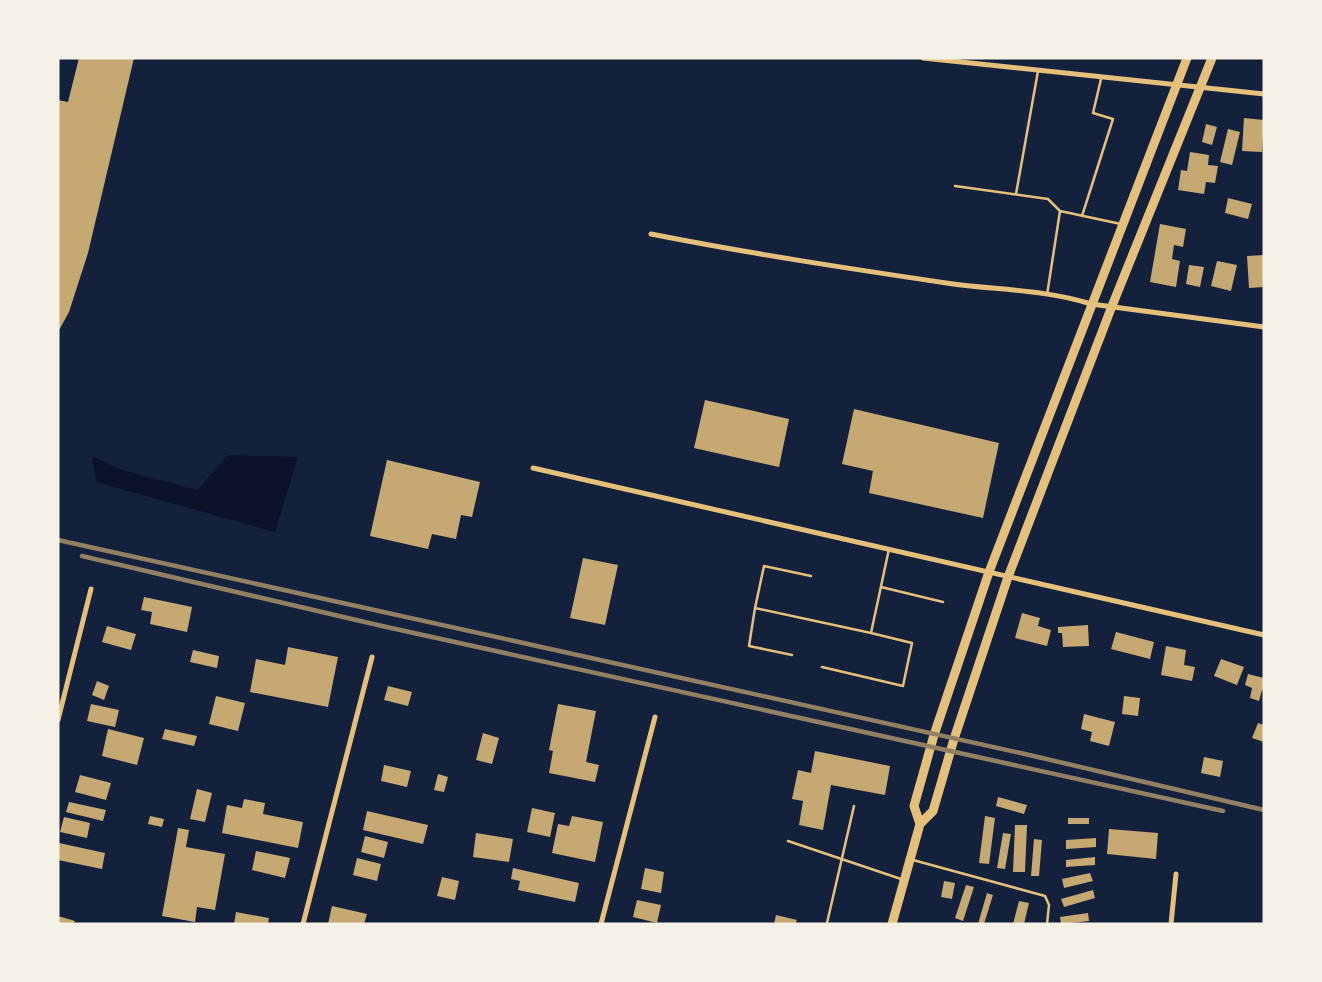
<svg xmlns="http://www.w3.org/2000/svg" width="1322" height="982" font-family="'Exo 2',sans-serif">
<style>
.water{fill:#0b132b}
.building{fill:#c6a872}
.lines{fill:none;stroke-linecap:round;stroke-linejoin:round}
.service{stroke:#e5c07b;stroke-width:2.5}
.minor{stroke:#e5c07b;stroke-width:5}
.primary{stroke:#e5c07b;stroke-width:9}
.rail{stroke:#918062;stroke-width:4.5}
</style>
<rect width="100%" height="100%" fill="#14213d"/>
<path class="water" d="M 228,455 L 298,457 L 275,532 L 96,482 L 92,456 L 122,470 L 197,490 Z"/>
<path class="building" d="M 79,58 L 134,58 L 88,253 L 69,312 L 58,332 L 58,100 L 68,102 Z
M 1244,118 L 1264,120 L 1262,152 L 1242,151 Z
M 1206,124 L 1217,127 L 1212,145 L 1202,142 Z
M 1228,129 L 1240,132 L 1232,165 L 1220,162 Z
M 1190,152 L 1209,155 L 1208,165 L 1218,166 L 1215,183 L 1206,182 L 1204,194 L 1178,190 L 1181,170 L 1187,171 Z
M 1228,198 L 1252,204 L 1248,219 L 1225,213 Z
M 1160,224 L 1186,229 L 1183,247 L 1174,245 L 1172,259 L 1180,261 L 1176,287 L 1150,282 Z
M 1264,255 L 1264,287 L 1249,288 L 1247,256 Z
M 1217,261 L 1237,265 L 1231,291 L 1211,286 Z
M 1189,265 L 1204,267 L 1200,287 L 1186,284 Z
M 705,400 L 789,419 L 779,467 L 694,448 Z
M 854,409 L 999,443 L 983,518 L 869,493 L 873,471 L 842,464 Z
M 387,460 L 480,482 L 472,517 L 461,515 L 456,539 L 432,534 L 428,549 L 370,536 Z
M 583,558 L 618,565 L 605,625 L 570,618 Z
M 144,597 L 192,607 L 187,632 L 150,624 L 152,612 L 141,610 Z
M 1022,613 L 1040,618 L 1038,626 L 1051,630 L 1047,646 L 1015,638 Z
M 1088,625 L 1089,646 L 1063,647 L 1062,633 L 1058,633 L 1058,627 Z
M 107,626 L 136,634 L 131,650 L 102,642 Z
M 1116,632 L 1154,642 L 1150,659 L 1111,649 Z
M 1166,646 L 1186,650 L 1184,665 L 1195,667 L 1192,681 L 1161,675 Z
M 288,647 L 338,657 L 328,707 L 250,692 L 256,659 L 285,665 Z
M 193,650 L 219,656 L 217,668 L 190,662 Z
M 1221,659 L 1244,667 L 1237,685 L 1214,676 Z
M 1248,674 L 1264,678 L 1264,691 L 1262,690 L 1259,701 L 1250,698 L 1252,688 L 1245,685 Z
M 97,681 L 109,686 L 104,700 L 92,695 Z
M 388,686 L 412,692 L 408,706 L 384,700 Z
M 216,696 L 245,703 L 238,731 L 209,724 Z
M 1124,696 L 1140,698 L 1138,716 L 1122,714 Z
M 91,704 L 119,710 L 115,727 L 87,721 Z
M 558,704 L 596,711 L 586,762 L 599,765 L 595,782 L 549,773 L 553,751 L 549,750 Z
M 1084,714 L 1115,722 L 1109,746 L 1090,741 L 1092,732 L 1081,729 Z
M 1258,723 L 1264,725 L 1264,742 L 1252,738 Z
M 108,729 L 144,738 L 137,765 L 102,756 Z
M 165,729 L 197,736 L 194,746 L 162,739 Z
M 483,733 L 499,738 L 492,764 L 476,760 Z
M 815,751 L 890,766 L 885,795 L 831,785 L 823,830 L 799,825 L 803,801 L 792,799 L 798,770 L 811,773 Z
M 1204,757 L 1223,761 L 1220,777 L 1201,773 Z
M 384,765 L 411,771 L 407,787 L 381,781 Z
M 438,774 L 448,777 L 444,792 L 434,790 Z
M 80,775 L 111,783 L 106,800 L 75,792 Z
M 197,789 L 212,793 L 205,822 L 190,819 Z
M 998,797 L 1027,805 L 1024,814 L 996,806 Z
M 244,799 L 265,803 L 263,814 L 303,822 L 298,848 L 222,833 L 227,805 L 242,808 Z
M 69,802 L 106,810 L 103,821 L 66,812 Z
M 532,808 L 555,813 L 550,837 L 527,832 Z
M 367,811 L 428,825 L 423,844 L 363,830 Z
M 150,816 L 164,819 L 162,827 L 148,824 Z
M 572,816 L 603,822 L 595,862 L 552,853 L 558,824 L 569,826 Z
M 985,816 L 995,818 L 989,864 L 979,863 Z
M 64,817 L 90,823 L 87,838 L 60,832 Z
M 1068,818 L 1089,818 L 1089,824 L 1068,824 Z
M 1015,825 L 1027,825 L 1025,872 L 1013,872 Z
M 178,828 L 189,830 L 186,847 L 225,854 L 215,910 L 197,907 L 195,922 L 162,916 Z
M 1109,829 L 1158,833 L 1156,859 L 1107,854 Z
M 476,833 L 513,839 L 509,862 L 473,857 Z
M 1003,833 L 1011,834 L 1005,869 L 997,868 Z
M 365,836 L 388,842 L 384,858 L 361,852 Z
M 1096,838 L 1096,847 L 1066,849 L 1066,840 Z
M 1034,839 L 1042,840 L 1039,876 L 1031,876 Z
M 59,843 L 105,853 L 102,869 L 58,860 Z
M 256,851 L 290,858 L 285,878 L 252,870 Z
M 1095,857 L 1095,865 L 1066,867 L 1066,860 Z
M 357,858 L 381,864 L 377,881 L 353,875 Z
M 513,868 L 579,883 L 575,902 L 518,890 L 520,881 L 511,879 Z
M 645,868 L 664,872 L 661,893 L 641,889 Z
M 1090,873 L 1093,881 L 1064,888 L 1062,879 Z
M 442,877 L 459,881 L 455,900 L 437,896 Z
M 944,881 L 955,883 L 952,899 L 941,897 Z
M 966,885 L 974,887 L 963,921 L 955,918 Z
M 1093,890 L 1095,898 L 1064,907 L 1061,899 Z
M 987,893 L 993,895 L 984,924 L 978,924 Z
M 637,900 L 661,905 L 657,923 L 633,917 Z
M 1019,901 L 1029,903 L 1024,924 L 1013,924 Z
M 332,906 L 367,914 L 364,924 L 328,924 Z
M 236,912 L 269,918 L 268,924 L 234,924 Z
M 1088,913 L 1089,921 L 1061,924 L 1060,917 Z
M 776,915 L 797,920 L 795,924 L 774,924 Z
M 58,916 L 75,921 L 74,924 L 58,924 Z"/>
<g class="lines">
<path class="service" d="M 955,186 L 1048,199 L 1060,211
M 1016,194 L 1038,71
M 1082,216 L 1113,119 L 1093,113 L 1101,79
M 1047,295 L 1060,211 L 1121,224
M 811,576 L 764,566 L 755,608 L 871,633 L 889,549
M 881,587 L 943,602
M 755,608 L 749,646 L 792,655
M 822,667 L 903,686 L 912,643 L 871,633
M 788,841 L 901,879
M 913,860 L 1045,896 L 1049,905 L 1047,924
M 827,923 L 854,806"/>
<path class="minor" d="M 923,58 L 1264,94
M 651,234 C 752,254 852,269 953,284 C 999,290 1048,290 1091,304 L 1264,327
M 533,468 L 1264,635
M 58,720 L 91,589
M 303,924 L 372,657
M 601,924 L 655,717
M 1171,924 L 1176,874"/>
<path class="primary" d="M 920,824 L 914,806 L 934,735 L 989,572 L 1187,58
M 892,924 L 920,824 L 933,811 L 954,739 L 1008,577 L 1112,306 L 1212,58"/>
<path class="rail" d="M 58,540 L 1025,754 L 1264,810
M 82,556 L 382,626 L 1223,811"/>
</g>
<rect width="1322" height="982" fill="none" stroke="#f6f1e7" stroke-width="119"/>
</svg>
